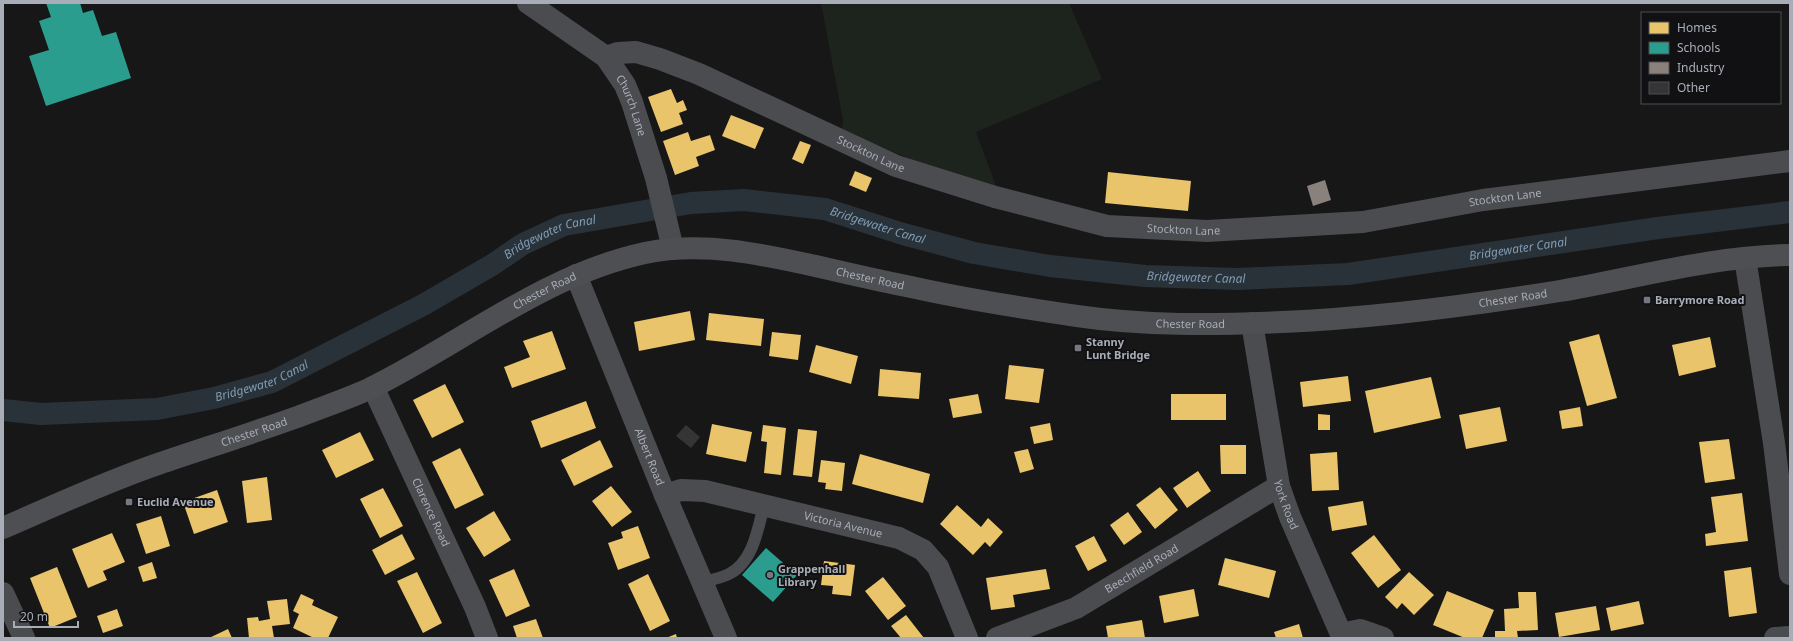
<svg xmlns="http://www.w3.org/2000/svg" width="1793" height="641" font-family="'Noto Sans',sans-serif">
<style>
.green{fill:#1d241e}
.homes{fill:#e9c46a}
.schools{fill:#2a9d8f}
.industry{fill:#8a817c}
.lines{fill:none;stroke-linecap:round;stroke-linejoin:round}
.canal{stroke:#2a3239;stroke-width:22}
.building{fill:#353536}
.service{stroke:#4b4c50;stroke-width:12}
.minor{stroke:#4b4c50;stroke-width:22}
.tertiary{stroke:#4b4c50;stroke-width:22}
.primary{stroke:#4d4f52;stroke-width:22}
.poi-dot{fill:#757880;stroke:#111113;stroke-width:1.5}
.labels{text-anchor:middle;stroke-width:4;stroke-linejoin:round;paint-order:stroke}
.street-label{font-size:11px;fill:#a8adb8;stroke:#111113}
.poi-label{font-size:11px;font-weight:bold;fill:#a8adb8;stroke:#111113;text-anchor:start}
.water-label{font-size:12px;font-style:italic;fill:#7f9bb3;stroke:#111113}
</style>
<rect width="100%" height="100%" fill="#171717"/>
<path class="green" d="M 821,3 L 1069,3 L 1102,79 L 976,132 L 996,186 L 993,193 L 842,131 L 843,120 Z"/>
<path class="homes" d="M 671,89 L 677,103 L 683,100 L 687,110 L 679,113 L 683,124 L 661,132 L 648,97 Z
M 731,115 L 764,128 L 755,149 L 722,136 Z
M 688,132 L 691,141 L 710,135 L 715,150 L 696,157 L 699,166 L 675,175 L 663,141 Z
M 800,141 L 811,145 L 803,164 L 792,159 Z
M 855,171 L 872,178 L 866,192 L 849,185 Z
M 1108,172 L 1191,181 L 1188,211 L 1105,203 Z
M 690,311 L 695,340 L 639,351 L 634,322 Z
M 709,313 L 764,319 L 761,346 L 706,340 Z
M 552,331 L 566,369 L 512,388 L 504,367 L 530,357 L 523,341 Z
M 772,332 L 801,335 L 798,360 L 769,356 Z
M 1599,334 L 1617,398 L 1587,406 L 1569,342 Z
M 1710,337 L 1716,367 L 1679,376 L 1672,345 Z
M 816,345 L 858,356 L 851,384 L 809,372 Z
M 1009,365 L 1044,369 L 1039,403 L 1005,399 Z
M 880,369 L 921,373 L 919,399 L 878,396 Z
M 1348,376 L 1351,401 L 1303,407 L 1300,382 Z
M 1431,377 L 1441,418 L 1374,433 L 1365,391 Z
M 445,384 L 464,422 L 432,438 L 413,400 Z
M 978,394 L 982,413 L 953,418 L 949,399 Z
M 1171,394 L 1226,394 L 1226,420 L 1171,420 Z
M 586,401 L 596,428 L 541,448 L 531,421 Z
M 1500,407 L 1507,441 L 1466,449 L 1459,415 Z
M 1580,407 L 1583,426 L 1562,429 L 1559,411 Z
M 1318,414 L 1330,415 L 1330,430 L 1318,430 Z
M 1050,423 L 1053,440 L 1034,444 L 1030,427 Z
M 712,424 L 752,432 L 746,462 L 706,454 Z
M 763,425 L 786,428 L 781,475 L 764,473 L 767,442 L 761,441 Z
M 798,429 L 817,431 L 812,477 L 793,475 Z
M 360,432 L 374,460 L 336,478 L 322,450 Z
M 1729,439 L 1735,479 L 1705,483 L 1699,442 Z
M 600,440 L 613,467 L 574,486 L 561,460 Z
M 1220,445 L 1246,445 L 1246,474 L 1221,474 Z
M 460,448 L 484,495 L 455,509 L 432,462 Z
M 1028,449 L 1034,469 L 1020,473 L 1014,452 Z
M 1337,452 L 1339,490 L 1312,491 L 1310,454 Z
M 860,454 L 930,474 L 923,503 L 852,484 Z
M 821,460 L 845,463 L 842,491 L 825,489 L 826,483 L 818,482 Z
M 1198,471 L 1211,491 L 1187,508 L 1173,488 Z
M 267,477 L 272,520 L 247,523 L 242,481 Z
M 611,486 L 632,512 L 612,527 L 592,501 Z
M 1160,487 L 1178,510 L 1155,529 L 1136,505 Z
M 383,488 L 403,526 L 380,538 L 360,499 Z
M 217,490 L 228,522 L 194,534 L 183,502 Z
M 1742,493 L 1748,541 L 1706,546 L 1705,534 L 1716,532 L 1711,497 Z
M 1363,501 L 1367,525 L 1332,531 L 1328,507 Z
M 957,505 L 981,527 L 988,518 L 1003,532 L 990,547 L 985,542 L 973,555 L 940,524 Z
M 494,511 L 511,540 L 484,557 L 466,528 Z
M 1128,512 L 1142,532 L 1124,545 L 1110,525 Z
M 161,516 L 170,546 L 146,554 L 136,524 Z
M 638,526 L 650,558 L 618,570 L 608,543 L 623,538 L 621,532 Z
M 112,533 L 125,562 L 103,571 L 107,580 L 88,588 L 72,549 Z
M 402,534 L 415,559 L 385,575 L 372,550 Z
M 1374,535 L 1401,570 L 1378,588 L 1351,553 Z
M 1094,536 L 1107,561 L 1088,571 L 1075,546 Z
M 1225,558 L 1276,571 L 1269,598 L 1218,585 Z
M 824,561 L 855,565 L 851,596 L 832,594 L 833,586 L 821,585 Z
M 152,562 L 157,578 L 143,582 L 138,567 Z
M 57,567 L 77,617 L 50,628 L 30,578 Z
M 1751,567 L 1757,613 L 1729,617 L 1724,571 Z
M 514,569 L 530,606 L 506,617 L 489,580 Z
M 1046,569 L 1050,589 L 1013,595 L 1015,607 L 991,610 L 986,578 Z
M 417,572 L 442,623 L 423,633 L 397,581 Z
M 1409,572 L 1434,595 L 1414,615 L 1402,603 L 1397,609 L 1385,597 Z
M 648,574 L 670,621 L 650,631 L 628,584 Z
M 883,577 L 906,606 L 888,620 L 865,591 Z
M 1194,589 L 1199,616 L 1164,623 L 1159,596 Z
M 1447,591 L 1494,610 L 1482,638 L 1465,638 L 1433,625 Z
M 1518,592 L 1536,592 L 1538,630 L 1517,631 L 1518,638 L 1495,638 L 1495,631 L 1505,631 L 1504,609 L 1519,608 Z
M 301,594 L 314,600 L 312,605 L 338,617 L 328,638 L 314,638 L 293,628 L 299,614 L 293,611 Z
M 287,599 L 290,624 L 272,626 L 274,638 L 249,638 L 247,618 L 258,617 L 259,621 L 270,619 L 267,601 Z
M 1639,601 L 1644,624 L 1611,631 L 1606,608 Z
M 1596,606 L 1600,630 L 1559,637 L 1555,613 Z
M 117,609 L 123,626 L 103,633 L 97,616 Z
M 906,615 L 924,638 L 901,638 L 891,626 Z
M 536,619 L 543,638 L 517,638 L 513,626 Z
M 1142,620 L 1145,638 L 1108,638 L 1106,626 Z
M 1299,624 L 1303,638 L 1276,638 L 1274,632 Z
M 228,629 L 232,638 L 209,638 Z
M 676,634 L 677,638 L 666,638 Z"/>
<path class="schools" d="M 46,3 L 80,3 L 83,13 L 93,10 L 102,36 L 116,32 L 131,78 L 46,106 L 29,56 L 49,50 L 39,21 L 51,17 Z
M 766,548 L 797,575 L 773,602 L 742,575 Z"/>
<path class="industry" d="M 1325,180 L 1331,200 L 1313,206 L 1307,186 Z"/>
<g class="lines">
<path class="canal" id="s1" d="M 3,410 L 41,414 L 157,409 L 214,398 L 272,382 L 423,305 L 492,265 L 523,244 L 564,225 L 691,203 L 744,200 L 825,209 L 903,234 L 974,253 L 1050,266 L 1145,276 L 1237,279 L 1348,274 L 1658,228 L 1790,212"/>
</g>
<path class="building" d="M 686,425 L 700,437 L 691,448 L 676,436 Z"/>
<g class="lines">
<path class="service" d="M 702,582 C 711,580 721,578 729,574 C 753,562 758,529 764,505"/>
<g class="minor">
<path id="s2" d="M 606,57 L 618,53 L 636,52 L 660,59 L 699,74 L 896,166 L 995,197 L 1107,226 L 1207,231 L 1363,222 L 1483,200 L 1790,161"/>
<path d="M 1745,258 L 1774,443 L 1790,574"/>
<path id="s3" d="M 576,275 L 665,495 L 726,638"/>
<path id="s4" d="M 1252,323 L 1279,486 L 1290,517 L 1341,634 L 1360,630 L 1383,638"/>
<path id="s5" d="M 373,387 L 475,607 L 487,638"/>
<path id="s6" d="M 665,495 L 681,490 L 705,491 L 899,538 L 923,550 L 938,567 L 967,638"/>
<path d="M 3,593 L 24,638"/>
<path id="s7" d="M 997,638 L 1076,608 L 1279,486"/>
<path d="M 1775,638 L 1790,637"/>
</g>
<path class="tertiary" id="s8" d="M 528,3 L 606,57 L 625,85 L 632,102 L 656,178 L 673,249"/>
<path class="primary" id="s9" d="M 3,528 C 54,506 105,482 158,464 C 205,448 253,433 300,416 C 323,407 347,399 369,389 C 461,344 543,275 645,253 C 703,241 762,254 820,267 C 850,274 881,281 911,287 C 965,299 1022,308 1077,316 C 1145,326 1213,325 1282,322 C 1375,318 1467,306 1560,291 C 1636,278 1712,256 1790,255"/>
</g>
<g class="poi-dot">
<rect x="1643" y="296" width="8" height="8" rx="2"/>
<rect x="1074" y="344" width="8" height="8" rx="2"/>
<rect x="125" y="498" width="8" height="8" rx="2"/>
<circle cx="770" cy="575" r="4"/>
</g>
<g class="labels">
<g class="street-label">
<text dy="4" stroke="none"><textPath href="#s8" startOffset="150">Church Lane</textPath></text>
<text dy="4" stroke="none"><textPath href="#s2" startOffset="287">Stockton Lane</textPath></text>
<text dy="4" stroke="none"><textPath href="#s2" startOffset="935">Stockton Lane</textPath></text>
<text dy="4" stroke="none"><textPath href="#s2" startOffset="611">Stockton Lane</textPath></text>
<text dy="4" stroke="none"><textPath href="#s9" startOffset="929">Chester Road</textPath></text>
<text dy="4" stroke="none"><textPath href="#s9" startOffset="593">Chester Road</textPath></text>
<text dy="4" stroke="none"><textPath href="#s9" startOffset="1577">Chester Road</textPath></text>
<text dy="4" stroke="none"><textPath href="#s9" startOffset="1253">Chester Road</textPath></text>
<text dy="4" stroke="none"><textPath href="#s9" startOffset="269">Chester Road</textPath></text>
<text dy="4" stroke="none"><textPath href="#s3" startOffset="196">Albert Road</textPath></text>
<text dy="4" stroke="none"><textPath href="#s4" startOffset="185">York Road</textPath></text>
<text dy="4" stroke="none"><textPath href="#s5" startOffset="138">Clarence Road</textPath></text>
<text dy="4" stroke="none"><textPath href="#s6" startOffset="183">Victoria Avenue</textPath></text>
<text dy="4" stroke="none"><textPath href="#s7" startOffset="161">Beechfield Road</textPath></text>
</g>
<g class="poi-label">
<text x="1655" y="304">Barrymore Road</text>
<text x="1086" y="346">Stanny<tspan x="1086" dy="13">Lunt Bridge</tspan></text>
<text x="137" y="506">Euclid Avenue</text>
<text x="778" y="573">Grappenhall<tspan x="778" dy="13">Library</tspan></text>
</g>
<g class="water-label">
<text dy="4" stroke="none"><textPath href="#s1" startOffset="923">Bridgewater Canal</textPath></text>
<text dy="4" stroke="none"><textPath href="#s1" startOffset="587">Bridgewater Canal</textPath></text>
<text dy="4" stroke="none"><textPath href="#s1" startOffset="1571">Bridgewater Canal</textPath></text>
<text dy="4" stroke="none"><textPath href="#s1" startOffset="1247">Bridgewater Canal</textPath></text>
<text dy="4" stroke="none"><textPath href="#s1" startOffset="263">Bridgewater Canal</textPath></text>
</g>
</g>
<rect width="1793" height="641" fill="none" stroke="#a8adb8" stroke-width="8"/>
<rect x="1641" y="12" width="140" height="92" fill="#111113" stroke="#4d4f55"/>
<rect x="1649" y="22" width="20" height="12" fill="#e9c46a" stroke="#4d4f55"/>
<text x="1677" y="32" font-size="12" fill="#a8adb8">Homes</text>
<rect x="1649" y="42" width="20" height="12" fill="#2a9d8f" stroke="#4d4f55"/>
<text x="1677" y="52" font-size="12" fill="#a8adb8">Schools</text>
<rect x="1649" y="62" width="20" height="12" fill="#8a817c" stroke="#4d4f55"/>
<text x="1677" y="72" font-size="12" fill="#a8adb8">Industry</text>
<rect x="1649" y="82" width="20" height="12" fill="#353536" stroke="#4d4f55"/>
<text x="1677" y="92" font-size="12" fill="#a8adb8">Other</text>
<path d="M14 621v6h64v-6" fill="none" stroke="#a8adb8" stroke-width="2"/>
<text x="20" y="621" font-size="12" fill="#a8adb8" stroke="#111113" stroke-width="3" paint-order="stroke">20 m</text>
</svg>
